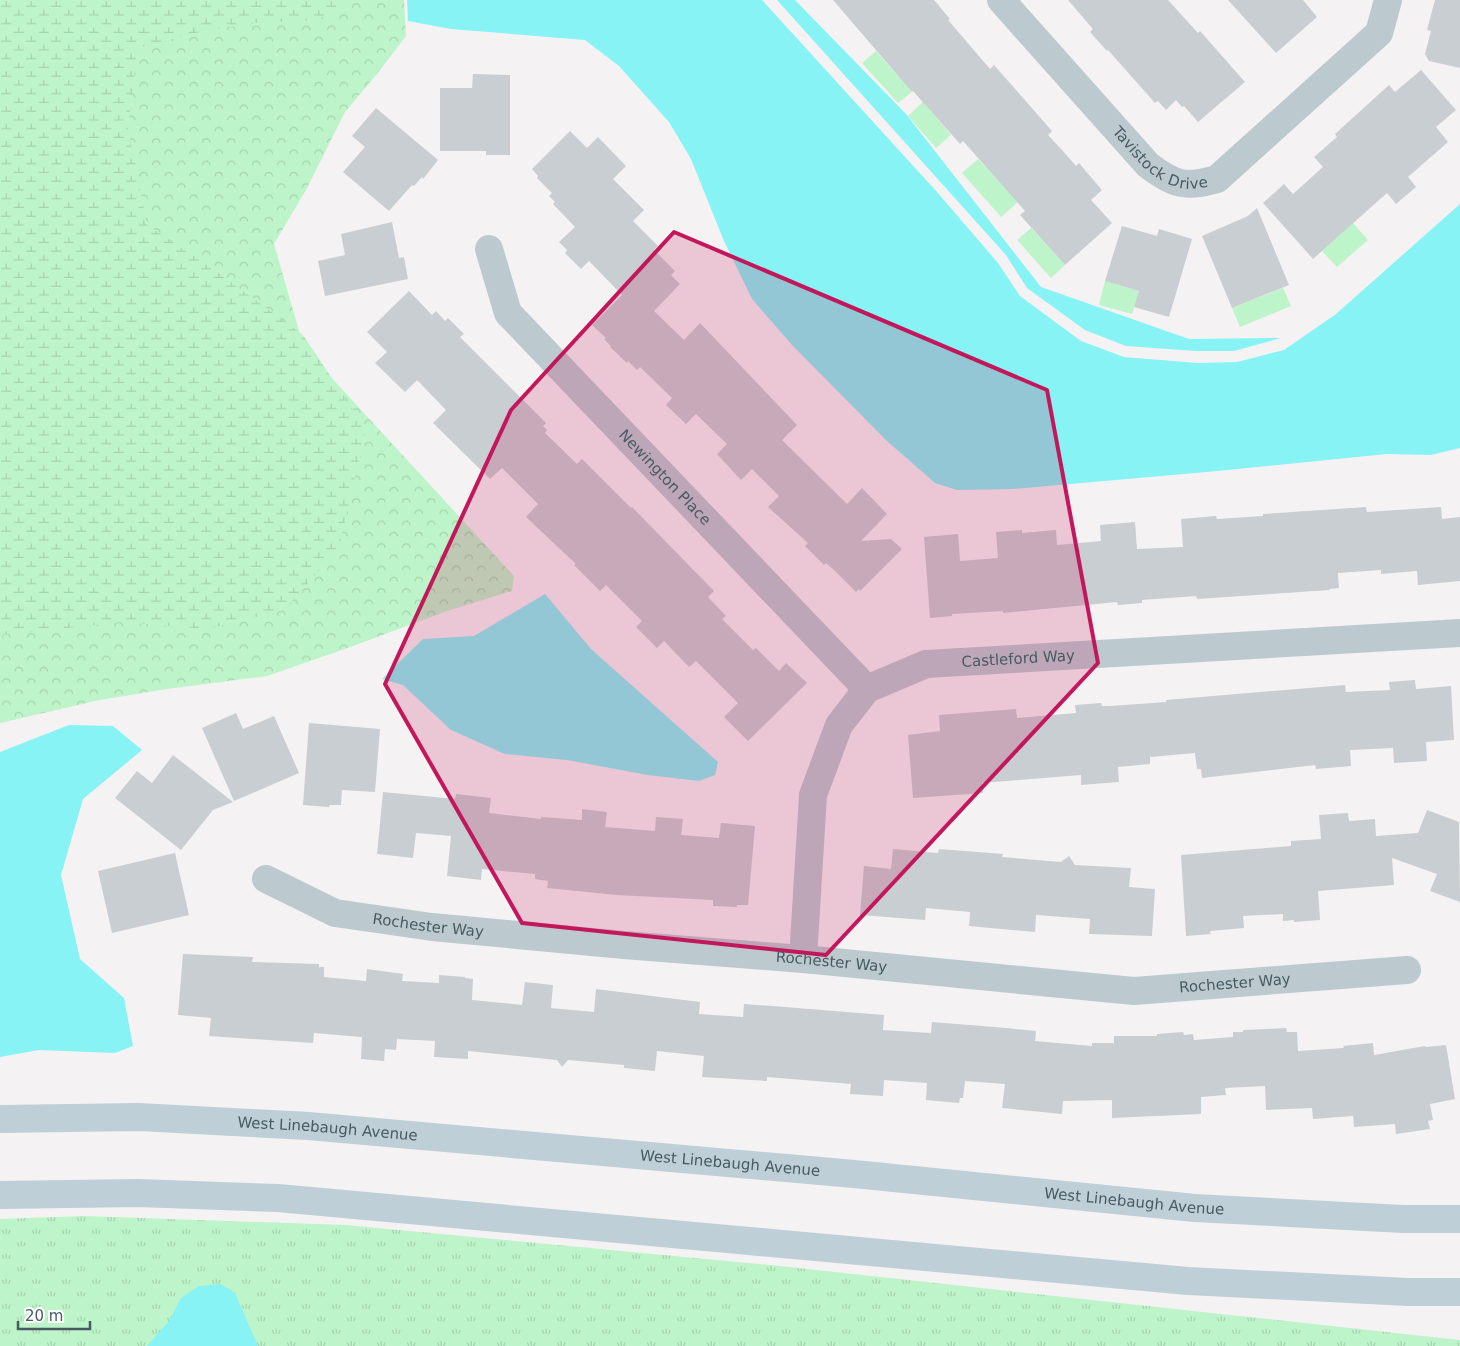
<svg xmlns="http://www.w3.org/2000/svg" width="1460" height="1346" font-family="'DejaVu Sans',sans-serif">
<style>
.grass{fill:url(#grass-tufts)}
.forest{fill:url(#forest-crowns)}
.wetland{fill:url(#wetland-marsh)}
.park{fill:#bef4c9}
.water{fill:#87f3f5}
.building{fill:#c9ced2}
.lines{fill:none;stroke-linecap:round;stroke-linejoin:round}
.minor{stroke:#bccad0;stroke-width:28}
.secondary{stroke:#becfd7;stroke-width:28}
.marked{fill:#c2185b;fill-opacity:0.2;stroke:#c2185b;stroke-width:4;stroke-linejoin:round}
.labels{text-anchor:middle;stroke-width:4;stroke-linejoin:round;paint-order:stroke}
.street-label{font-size:15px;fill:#485a62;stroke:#fff}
</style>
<defs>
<pattern id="grass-tufts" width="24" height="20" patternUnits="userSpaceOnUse" patternTransform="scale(1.25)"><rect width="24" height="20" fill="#bef4c9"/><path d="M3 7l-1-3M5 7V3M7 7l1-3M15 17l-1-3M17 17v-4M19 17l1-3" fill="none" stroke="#a5d3af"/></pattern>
<pattern id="forest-crowns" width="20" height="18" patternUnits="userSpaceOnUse" patternTransform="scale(1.25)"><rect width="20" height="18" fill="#bef4c9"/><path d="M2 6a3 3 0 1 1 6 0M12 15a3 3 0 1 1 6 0" fill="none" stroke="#a5d3af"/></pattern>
<pattern id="wetland-marsh" width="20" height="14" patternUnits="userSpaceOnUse" patternTransform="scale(1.25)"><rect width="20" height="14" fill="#bef4c9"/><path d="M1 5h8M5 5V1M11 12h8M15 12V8" fill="none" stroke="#a5d3af"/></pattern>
</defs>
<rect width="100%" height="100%" fill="#f5f2f3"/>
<path class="grass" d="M 84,1216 L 346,1225 L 780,1266 L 1460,1340 L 1460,1346 L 0,1346 L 0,1219 Z"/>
<path class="forest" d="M 0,0 L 404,0 L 406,36 L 377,74 L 345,112 L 306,190 L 274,244 L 304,348 L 514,576 L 512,591 L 447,611 L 345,649 L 267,676 L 167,689 L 100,700 L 0,723 Z"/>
<path class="wetland" d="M 0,0 L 347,0 L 318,20 L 255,23 L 204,31 L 137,48 L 128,129 L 147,225 L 213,269 L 303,335 L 366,429 L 339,548 L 284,610 L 207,629 L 123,622 L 0,635 Z"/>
<path class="park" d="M 876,51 L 912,92 L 898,103 L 862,63 Z
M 923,102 L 951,135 L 936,148 L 908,116 Z
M 978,159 L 1018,202 L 1001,217 L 962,173 Z
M 1353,223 L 1368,240 L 1337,267 L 1322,251 Z
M 1031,228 L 1065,265 L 1051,278 L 1017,240 Z
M 1105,281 L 1139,291 L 1132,314 L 1099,305 Z
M 1283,288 L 1291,306 L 1240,327 L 1232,308 Z"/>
<path class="water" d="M 407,0 L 762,0 L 937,192 L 998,263 L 1020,296 L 1081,341 L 1124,357 L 1197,363 L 1237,362 L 1284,350 L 1336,314 L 1460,204 L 1460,448 L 1431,455 L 1387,454 L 1207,472 L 1012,489 L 957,490 L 935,483 L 887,441 L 792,345 L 752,299 L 724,241 L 691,159 L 669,122 L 619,66 L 585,40 L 451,29 L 408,21 Z
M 777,0 L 795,0 L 906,114 L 1041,287 L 1189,339 L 1281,338 L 1234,351 L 1196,351 L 1126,346 L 1085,330 L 1027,288 L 1006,255 Z
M 545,594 L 591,649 L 718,762 L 715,775 L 699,781 L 648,775 L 567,760 L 505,754 L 451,730 L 403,685 L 382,679 L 423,639 L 474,636 Z
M 69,725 L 113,726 L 142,750 L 83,799 L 61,875 L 80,959 L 124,998 L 133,1046 L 115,1053 L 39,1050 L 0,1057 L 0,752 Z
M 221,1284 L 235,1293 L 258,1346 L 147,1346 L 169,1321 L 181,1298 L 199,1286 Z"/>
<path class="building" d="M 833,0 L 934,0 L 950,19 L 948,20 L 990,69 L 994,65 L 1052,131 L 1048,135 L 1062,150 L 1076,166 L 1079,163 L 1102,190 L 1091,200 L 1112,223 L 1065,265 L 1020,215 L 1025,211 L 963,141 L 960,144 L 913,91 L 912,92 Z
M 1068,0 L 1168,0 L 1198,33 L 1200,31 L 1245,82 L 1198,122 L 1184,106 L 1182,107 L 1176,100 L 1166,110 L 1158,101 L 1155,103 L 1108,50 L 1107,51 L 1090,32 L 1093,29 Z
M 1228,0 L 1303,0 L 1317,17 L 1276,53 Z
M 1435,0 L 1460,0 L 1460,68 L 1429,61 L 1425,54 L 1431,31 L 1427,30 Z
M 1421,70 L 1456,110 L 1436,127 L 1448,142 L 1408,177 L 1416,187 L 1396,204 L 1387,193 L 1313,259 L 1263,203 L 1284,184 L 1293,194 L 1323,167 L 1314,157 L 1337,137 L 1335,134 L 1389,85 L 1395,92 Z
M 473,74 L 510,75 L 510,155 L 486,155 L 486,151 L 440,151 L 440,88 L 472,88 Z
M 376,108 L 438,160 L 423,179 L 422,177 L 414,186 L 412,185 L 389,211 L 343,172 L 365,147 L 352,136 Z
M 570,131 L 587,148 L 598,137 L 626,166 L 613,179 L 644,210 L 633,221 L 658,246 L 654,250 L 675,271 L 671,275 L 680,284 L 654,311 L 684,340 L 700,323 L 797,425 L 782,440 L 847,504 L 862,488 L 887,514 L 861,541 L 891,539 L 902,549 L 860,591 L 859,589 L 856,592 L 834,570 L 826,563 L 824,565 L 805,546 L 808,543 L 768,507 L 779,496 L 752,469 L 741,480 L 717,454 L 727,444 L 696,414 L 686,424 L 666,405 L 672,398 L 640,367 L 637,370 L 628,361 L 627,363 L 610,347 L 611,346 L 604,339 L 606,338 L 592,325 L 622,295 L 589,261 L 581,269 L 565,253 L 567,250 L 559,242 L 575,227 L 553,204 L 555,202 L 549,196 L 552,193 L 537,178 L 538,176 L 532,169 Z
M 1257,208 L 1289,285 L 1232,308 L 1202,236 L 1248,216 Z
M 392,222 L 399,258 L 404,257 L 408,279 L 325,296 L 318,261 L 345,255 L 341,234 Z
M 1122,226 L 1157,236 L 1159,229 L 1192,239 L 1169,317 L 1134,307 L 1139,291 L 1105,281 Z
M 409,291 L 432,315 L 436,311 L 445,321 L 448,318 L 464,334 L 460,337 L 546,423 L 543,426 L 547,430 L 545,433 L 577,464 L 582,459 L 631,508 L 632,507 L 714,591 L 708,597 L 726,616 L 722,619 L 753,650 L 756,648 L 779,671 L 786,663 L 807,683 L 748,741 L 724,717 L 738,703 L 696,661 L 689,667 L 664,641 L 657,648 L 636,627 L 642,621 L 606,585 L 600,591 L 574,565 L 576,564 L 526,517 L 538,504 L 502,468 L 490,479 L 433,423 L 446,410 L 417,380 L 405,392 L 375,363 L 387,352 L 367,332 Z
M 1366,507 L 1367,512 L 1441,507 L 1442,519 L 1460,517 L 1460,581 L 1418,585 L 1417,571 L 1381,574 L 1381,570 L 1338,573 L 1339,588 L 1329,589 L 1330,590 L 1197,599 L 1196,596 L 1142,600 L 1142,603 L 1118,605 L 1117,602 L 1003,613 L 1003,611 L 952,614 L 952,616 L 930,618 L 924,537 L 958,534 L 960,561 L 998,558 L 996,532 L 1022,530 L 1022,533 L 1056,530 L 1057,545 L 1101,541 L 1100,525 L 1135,522 L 1137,549 L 1183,547 L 1181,519 L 1216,516 L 1217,519 L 1263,516 L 1263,514 Z
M 1415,680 L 1416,689 L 1451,686 L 1454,740 L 1426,742 L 1427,761 L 1394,763 L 1393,748 L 1350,750 L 1351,766 L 1316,769 L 1315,765 L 1202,778 L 1201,769 L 1197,769 L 1195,753 L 1150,757 L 1150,764 L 1118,767 L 1119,782 L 1081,785 L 1081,775 L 982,783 L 983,793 L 913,798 L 908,735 L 940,731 L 939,715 L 1016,709 L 1017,718 L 1076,713 L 1075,705 L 1101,703 L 1102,706 L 1110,706 L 1166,702 L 1166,700 L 1345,685 L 1346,692 L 1390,690 L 1389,682 Z
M 236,713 L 243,729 L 274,716 L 299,773 L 234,801 L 202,728 Z
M 309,723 L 380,729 L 375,792 L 342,790 L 341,805 L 330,805 L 329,807 L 303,805 Z
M 173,755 L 233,802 L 213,810 L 181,850 L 115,798 L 137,771 L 152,783 Z
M 383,792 L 455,799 L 456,794 L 491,798 L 489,813 L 541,819 L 541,817 L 582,820 L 582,809 L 607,812 L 605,827 L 655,831 L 656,817 L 683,819 L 681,835 L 719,838 L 721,823 L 755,826 L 748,905 L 737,905 L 737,907 L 713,906 L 713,900 L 617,895 L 547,888 L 548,881 L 535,879 L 535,874 L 482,869 L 481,880 L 447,876 L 451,836 L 416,833 L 413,858 L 377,854 Z
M 1427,810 L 1459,822 L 1460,902 L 1430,891 L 1437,874 L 1392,858 L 1394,885 L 1318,891 L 1320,920 L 1294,922 L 1294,920 L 1283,921 L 1283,914 L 1243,916 L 1244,928 L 1210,931 L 1211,934 L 1186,936 L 1181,855 L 1291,846 L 1291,841 L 1321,839 L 1319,815 L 1348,813 L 1349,821 L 1375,819 L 1376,836 L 1418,833 Z
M 893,849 L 938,853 L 939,849 L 1003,854 L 1002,857 L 1061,862 L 1069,856 L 1075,865 L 1131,868 L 1129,887 L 1155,889 L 1152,936 L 1089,934 L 1090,919 L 1036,915 L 1035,932 L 969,926 L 970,912 L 926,908 L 925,920 L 860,915 L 864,866 L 891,869 Z
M 175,853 L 189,915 L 112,933 L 98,871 Z
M 183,954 L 253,957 L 252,962 L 319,964 L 319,967 L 324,967 L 324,977 L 366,981 L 367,969 L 403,974 L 402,981 L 439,983 L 439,975 L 465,977 L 465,978 L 473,979 L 472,1000 L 522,1005 L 525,982 L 553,985 L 551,1008 L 594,1012 L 596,989 L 700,1002 L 699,1014 L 743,1017 L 744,1004 L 773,1006 L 884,1015 L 883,1030 L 931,1033 L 932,1022 L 1007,1028 L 1036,1031 L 1035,1041 L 1092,1046 L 1092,1043 L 1114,1043 L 1114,1036 L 1157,1036 L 1157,1034 L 1183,1032 L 1184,1035 L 1193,1034 L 1194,1040 L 1233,1037 L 1233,1032 L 1243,1032 L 1243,1030 L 1286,1028 L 1287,1032 L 1297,1032 L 1298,1051 L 1344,1048 L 1343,1046 L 1373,1043 L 1374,1055 L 1425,1046 L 1426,1047 L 1446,1045 L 1455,1099 L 1430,1104 L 1433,1120 L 1428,1121 L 1430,1129 L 1396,1134 L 1395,1124 L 1354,1127 L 1353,1116 L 1313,1119 L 1312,1108 L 1266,1110 L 1265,1086 L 1225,1088 L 1226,1095 L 1201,1097 L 1201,1114 L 1112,1118 L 1112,1100 L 1063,1101 L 1062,1114 L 1002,1108 L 1005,1084 L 965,1081 L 963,1098 L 960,1098 L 959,1103 L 926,1100 L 927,1083 L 884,1080 L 883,1096 L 850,1094 L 851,1084 L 767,1077 L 767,1081 L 702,1077 L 704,1056 L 657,1051 L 655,1071 L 624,1068 L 624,1065 L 568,1060 L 562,1067 L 557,1060 L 468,1051 L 468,1059 L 434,1057 L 435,1041 L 397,1039 L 396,1050 L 385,1049 L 384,1061 L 361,1059 L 362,1037 L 314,1033 L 313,1043 L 209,1036 L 211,1018 L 178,1015 Z"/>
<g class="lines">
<g class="minor">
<path id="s1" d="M 1001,0 L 1148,165 C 1174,185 1186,188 1217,179 L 1379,33 L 1388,0"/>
<path id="s2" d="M 489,249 L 508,313 L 867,689"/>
<path id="s3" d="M 266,879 L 335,913 L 432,927 L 624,945 L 803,959 L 1134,991 L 1407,970"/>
<path id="s4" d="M 803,959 L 813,795 L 839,725 L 867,689 L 926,664 L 1460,633"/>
</g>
<g class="secondary">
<path id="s5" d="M 0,1119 L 139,1117 L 308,1126 L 854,1174 L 1195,1208 L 1403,1219 L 1460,1219"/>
<path d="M 0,1195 L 138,1193 L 278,1198 L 1188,1281 L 1408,1292 L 1460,1292"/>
</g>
</g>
<path class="marked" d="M 674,232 L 1047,390 L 1098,663 L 826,955 L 522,923 L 385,684 L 511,410 Z"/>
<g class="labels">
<g class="street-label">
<text dy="5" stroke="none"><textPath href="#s1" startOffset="229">Tavistock Drive</textPath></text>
<text dy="5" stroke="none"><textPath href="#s2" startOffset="294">Newington Place</textPath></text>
<text dy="5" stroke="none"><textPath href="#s4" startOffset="441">Castleford Way</textPath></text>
<text dy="5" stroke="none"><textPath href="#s3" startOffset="171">Rochester Way</textPath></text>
<text dy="5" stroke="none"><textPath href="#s3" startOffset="576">Rochester Way</textPath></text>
<text dy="5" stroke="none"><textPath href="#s3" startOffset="981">Rochester Way</textPath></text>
<text dy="5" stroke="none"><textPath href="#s5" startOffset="328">West Linebaugh Avenue</textPath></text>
<text dy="5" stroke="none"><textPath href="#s5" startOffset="732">West Linebaugh Avenue</textPath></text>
<text dy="5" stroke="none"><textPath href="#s5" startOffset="1138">West Linebaugh Avenue</textPath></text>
</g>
</g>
<path d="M18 1321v8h72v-8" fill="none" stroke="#485a62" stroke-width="2.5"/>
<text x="25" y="1321" font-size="15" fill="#485a62" stroke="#ffffff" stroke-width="4" paint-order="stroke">20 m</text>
</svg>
